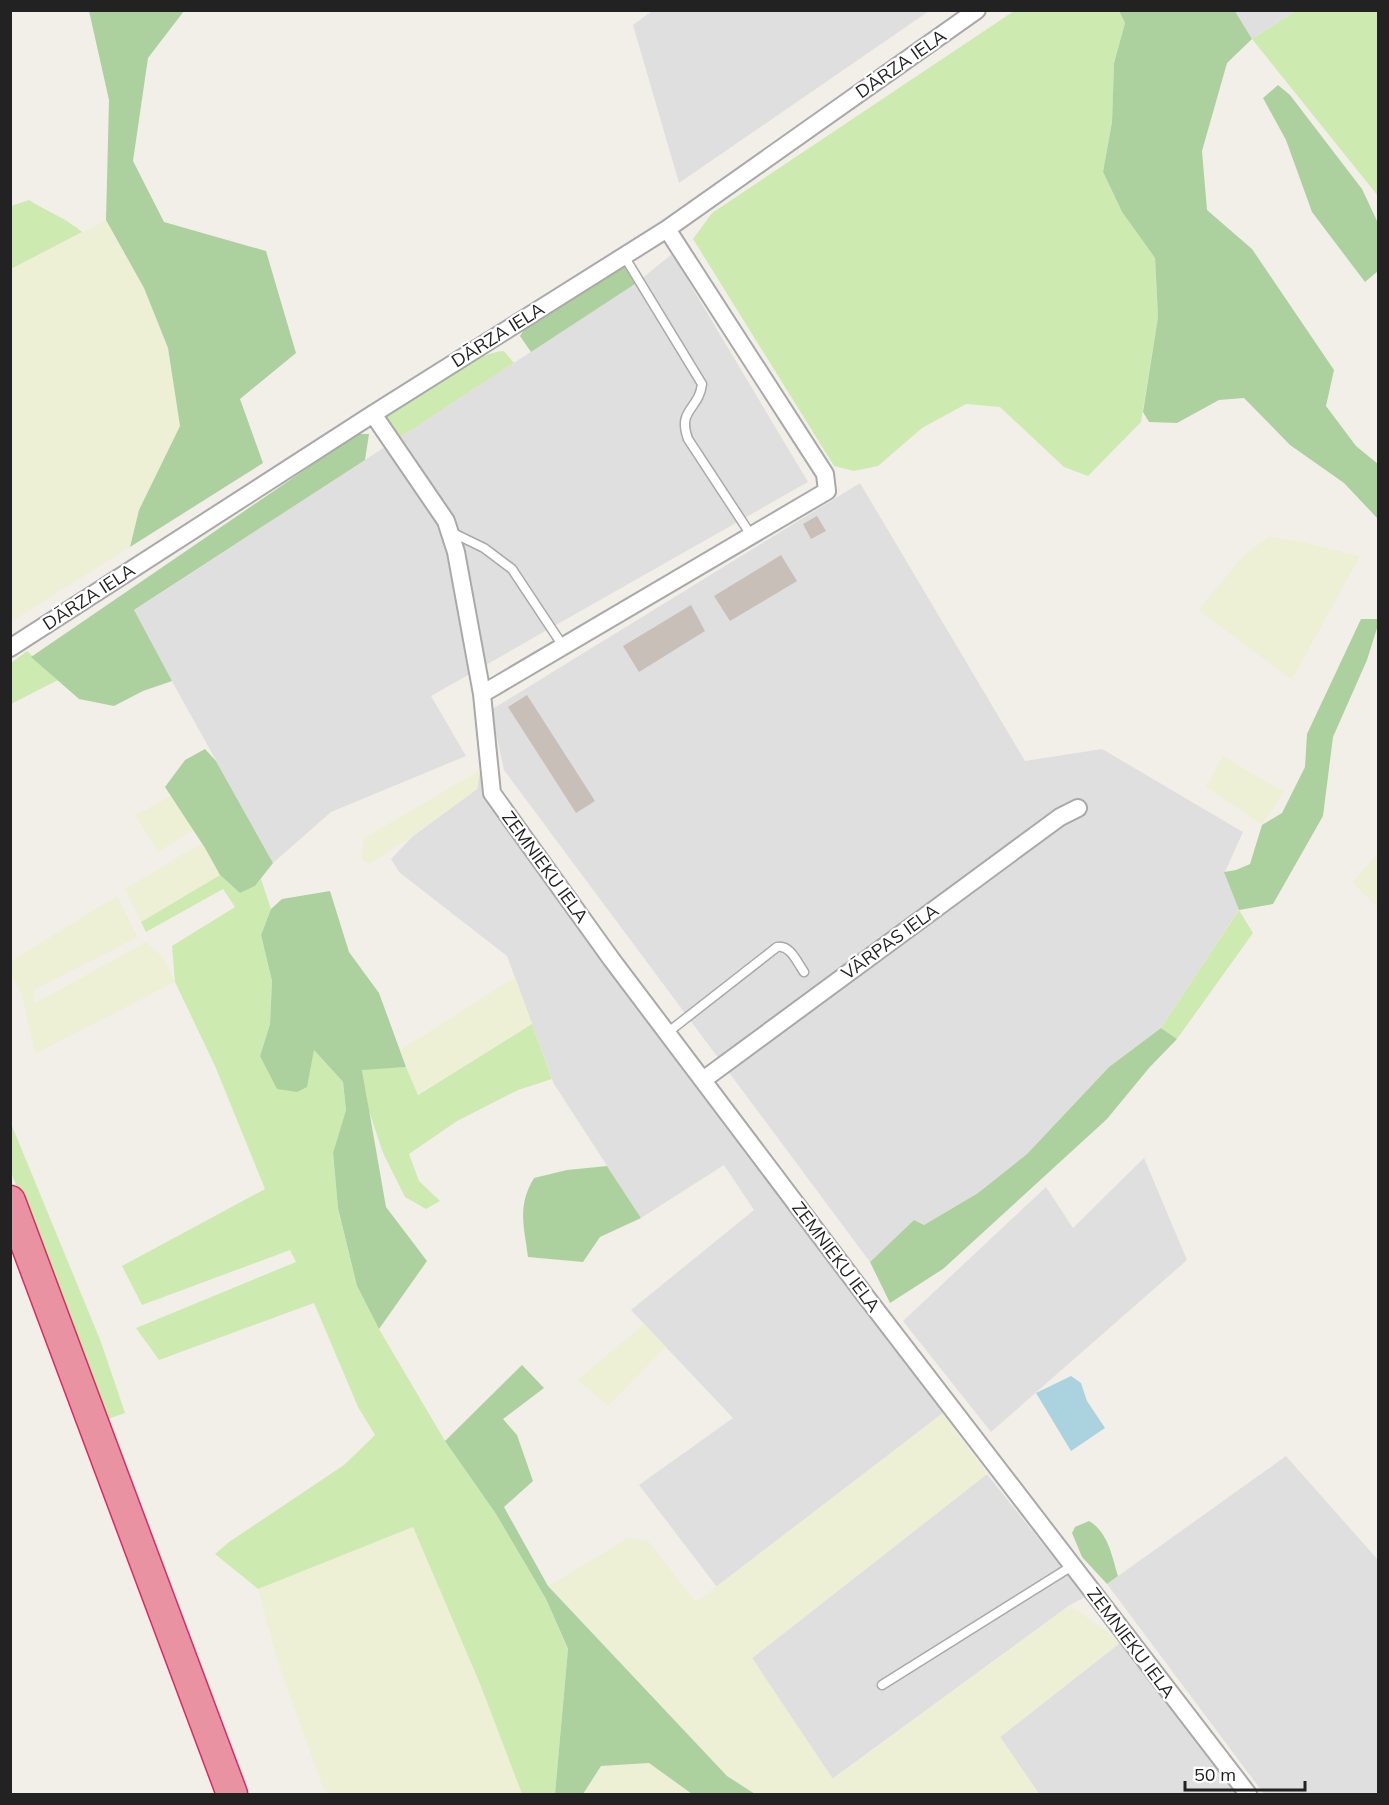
<svg xmlns="http://www.w3.org/2000/svg" width="1389" height="1805" font-family="Mulish,sans-serif">
<style>
.residential{fill:#e0dfdf}
.farmland{fill:#eef0d5}
.grass{fill:#cdebb0}
.forest{fill:#add19e}
.water{fill:#aad3df}
.building{fill:#c7bfb8}
.lines{fill:none;stroke-linecap:round;stroke-linejoin:round}
.lane-casing{stroke:#a9a9a9;stroke-width:11}
.street-casing{stroke:#a9a9a9;stroke-width:20}
.highway-casing{stroke:#dc2a67;stroke-width:33}
.lane{stroke:#fff;stroke-width:8}
.street{stroke:#fff;stroke-width:16}
.highway{stroke:#e892a2;stroke-width:30}
.labels{text-anchor:middle;stroke-width:4.5;stroke-linejoin:round;paint-order:stroke}
.street-label{font-size:18px;fill:#222;stroke:#fff}
</style>
<rect width="100%" height="100%" fill="#f2efe9"/>
<path class="residential" d="M 652,11 L 652,10 L 929,11 L 679,183 L 633,25 Z
M 1235,11 L 1296,11 L 1252,39 Z
M 672,254 L 808,482 L 431,696 L 466,756 L 331,812 L 273,863 L 133,611 L 635,284 Z
M 860,483 L 1025,761 L 1102,749 L 1243,832 L 1225,872 L 1239,910 L 1161,1028 L 1109,1067 L 1027,1154 L 978,1193 L 924,1225 L 914,1221 L 870,1262 L 504,770 L 491,710 Z
M 480,770 L 943,1413 L 717,1587 L 639,1485 L 733,1418 L 631,1310 L 754,1210 L 724,1165 L 641,1218 L 554,1084 L 507,956 L 399,872 L 391,859 L 413,836 L 477,789 Z
M 1144,1158 L 1187,1260 L 991,1432 L 903,1321 L 1046,1187 L 1073,1228 Z
M 1286,1456 L 1378,1560 L 1378,1794 L 1264,1794 L 1107,1584 Z
M 987,1474 L 1085,1597 L 1070,1605 L 832,1779 L 752,1658 Z
M 1121,1642 L 1237,1794 L 1039,1794 L 1000,1737 Z"/>
<path class="farmland" d="M 106,220 L 144,288 L 168,349 L 180,426 L 139,510 L 130,547 L 11,622 L 11,269 Z
M 1268,537 L 1303,542 L 1360,556 L 1292,680 L 1198,610 L 1243,556 Z
M 1223,756 L 1284,792 L 1262,825 L 1206,787 Z
M 480,770 L 477,789 L 413,836 L 370,864 L 361,859 L 364,838 Z
M 171,796 L 194,830 L 158,852 L 135,815 Z
M 203,844 L 220,875 L 141,922 L 125,889 L 183,854 Z
M 1378,853 L 1378,908 L 1352,882 Z
M 117,896 L 138,937 L 34,990 L 35,1003 L 146,942 L 162,956 L 175,982 L 35,1054 L 21,992 L 11,976 L 11,961 Z
M 515,977 L 532,1024 L 417,1095 L 400,1050 Z
M 644,1324 L 666,1347 L 608,1406 L 577,1380 Z
M 943,1413 L 987,1474 L 752,1658 L 833,1779 L 1070,1605 L 1121,1642 L 1000,1737 L 1039,1794 L 755,1794 L 727,1776 L 548,1586 L 628,1538 L 648,1541 L 696,1602 Z
M 413,1527 L 480,1684 L 522,1794 L 325,1794 L 277,1660 L 258,1589 Z
M 649,1763 L 692,1794 L 583,1794 L 601,1766 Z"/>
<path class="grass" d="M 1014,11 L 1119,11 L 1125,23 L 1114,63 L 1112,122 L 1103,172 L 1122,212 L 1155,258 L 1158,317 L 1141,422 L 1088,476 L 1064,467 L 1000,407 L 966,404 L 922,428 L 878,466 L 854,471 L 834,466 L 693,239 L 712,213 Z
M 1296,11 L 1378,11 L 1378,196 L 1252,39 Z
M 29,200 C 46,211 66,218 82,232 L 11,269 L 11,206 Z
M 504,351 L 514,363 L 399,438 L 384,417 C 413,398 470,353 504,351 Z
M 27,651 L 58,680 L 11,704 L 11,663 Z
M 220,875 L 240,893 L 255,886 L 261,879 L 271,909 L 261,935 L 272,981 L 270,1024 L 260,1056 L 314,1050 L 343,1082 L 346,1110 L 333,1154 L 338,1208 L 357,1286 L 379,1329 L 445,1441 L 496,1514 L 546,1599 L 568,1650 L 555,1794 L 522,1794 L 480,1684 L 413,1527 L 258,1589 L 215,1554 L 229,1542 L 344,1465 L 375,1435 L 358,1407 L 314,1303 L 159,1360 L 136,1328 L 296,1262 L 290,1250 L 142,1305 L 122,1266 L 265,1189 L 215,1066 L 175,982 L 172,946 L 235,907 L 223,889 L 146,932 L 141,922 Z
M 1239,910 L 1253,933 L 1177,1039 L 1161,1028 Z
M 532,1024 L 552,1079 L 518,1090 L 457,1121 L 409,1154 L 419,1181 L 440,1201 L 426,1209 L 405,1197 L 383,1153 L 369,1111 L 362,1069 L 406,1067 L 418,1095 Z
M 10,1121 L 101,1342 L 125,1413 L 108,1419 L 87,1378 L 46,1260 L 11,1172 Z"/>
<path class="forest" d="M 89,11 L 184,11 L 148,58 L 133,161 L 164,222 L 266,251 L 296,353 L 240,399 L 263,463 L 130,547 L 139,510 L 180,426 L 168,348 L 144,288 L 106,220 L 109,100 Z
M 1119,11 L 1235,11 L 1252,39 L 1227,63 L 1202,151 L 1207,210 L 1252,249 L 1334,370 L 1326,406 L 1356,446 L 1378,464 L 1378,519 L 1344,483 L 1290,445 L 1244,398 L 1219,400 L 1177,423 L 1149,422 L 1143,412 L 1158,317 L 1155,258 L 1122,212 L 1103,172 L 1112,122 L 1114,63 L 1125,23 Z
M 1278,85 L 1290,95 L 1362,189 L 1378,223 L 1378,271 L 1365,282 L 1312,212 L 1286,140 L 1263,98 Z
M 624,265 L 635,284 L 531,352 L 520,336 L 527,325 Z
M 357,434 L 369,434 L 365,460 L 134,610 L 172,681 L 143,691 L 114,706 L 79,699 L 31,657 Z
M 1361,619 L 1378,619 L 1378,625 L 1367,660 L 1333,737 L 1323,816 L 1273,904 L 1239,910 L 1224,872 L 1236,870 L 1250,864 L 1262,825 L 1282,813 L 1305,767 L 1307,734 Z
M 205,749 L 216,761 L 273,863 L 255,886 L 240,893 L 220,875 L 205,848 L 165,787 L 185,760 Z
M 330,891 L 349,952 L 379,993 L 406,1067 L 362,1070 L 386,1207 L 427,1261 L 379,1329 L 357,1286 L 338,1208 L 333,1153 L 346,1110 L 343,1082 L 314,1050 L 307,1087 L 297,1092 L 277,1089 L 260,1056 L 270,1024 L 272,981 L 261,935 L 271,909 L 282,899 Z
M 1161,1028 L 1177,1039 L 1149,1068 L 1107,1119 L 943,1269 L 890,1303 L 870,1262 L 914,1220 L 924,1225 L 978,1193 L 1027,1154 L 1109,1067 Z
M 607,1166 L 641,1218 L 600,1237 L 583,1262 L 528,1257 C 524,1226 517,1206 534,1178 L 567,1170 Z
M 522,1365 L 544,1388 L 503,1419 L 517,1435 L 533,1481 L 504,1507 L 548,1586 L 727,1776 L 755,1794 L 692,1794 L 649,1763 L 601,1766 L 583,1794 L 555,1794 L 568,1649 L 546,1599 L 496,1514 L 445,1441 Z
M 1089,1521 C 1108,1532 1112,1556 1118,1576 L 1107,1584 L 1082,1557 L 1072,1533 L 1075,1527 Z"/>
<path class="water" d="M 1071,1376 L 1081,1383 L 1087,1401 L 1105,1428 L 1071,1451 L 1036,1393 Z"/>
<path class="building" d="M 817,516 L 826,531 L 811,539 L 803,524 Z
M 781,555 L 797,581 L 730,621 L 714,596 Z
M 691,605 L 705,631 L 639,672 L 623,646 Z
M 527,695 L 595,801 L 576,813 L 508,707 Z"/>
<g class="lines">
<g class="lane-casing">
<path id="lane" d="M 624,256 L 702,384 C 699,410 677,409 688,439 L 751,535
M 451,532 L 484,548 L 512,569 L 563,646
M 667,1033 L 777,947 C 790,944 797,962 804,972
M 882,1685 L 1072,1566"/>
</g>
<g class="street-casing">
<path id="street" d="M 373,414 L 446,521 L 456,552 L 482,694 L 492,793 L 612,960 L 867,1298 L 1248,1794
M 10,648 L 373,414 L 667,229 L 977,10
M 482,694 L 827,491 L 825,474 L 667,229
M 703,1080 L 1060,817 L 1078,808"/>
</g>
<g class="highway-casing">
<path id="highway" d="M 10,1201 L 232,1794"/>
</g>
<use href="#lane" class="lane"/>
<use href="#street" class="street"/>
<use href="#highway" class="highway"/>
</g>
<g class="labels">
<g class="street-label">
<text transform="translate(901 64) rotate(-35)" y="6">DĀRZA IELA</text>
<text transform="translate(498 335) rotate(-32)" y="6">DĀRZA IELA</text>
<text transform="translate(89 597) rotate(-33)" y="6">DĀRZA IELA</text>
<text transform="translate(545 867) rotate(54)" y="6">ZEMNIEKU IELA</text>
<text transform="translate(890 942) rotate(-36)" y="6">VĀRPAS IELA</text>
<text transform="translate(836 1257) rotate(53)" y="6">ZEMNIEKU IELA</text>
<text transform="translate(1131 1643) rotate(53)" y="6">ZEMNIEKU IELA</text>
</g>
</g>
<rect width="1389" height="1805" fill="none" stroke="#222222" stroke-width="24"/>
<path d="M1185 1781v9h120v-9" fill="none" stroke="#222222" stroke-width="3"/>
<text x="1194" y="1781" font-size="18" fill="#222222" stroke="#ffffff" stroke-width="4.5" paint-order="stroke">50 m</text>
</svg>
